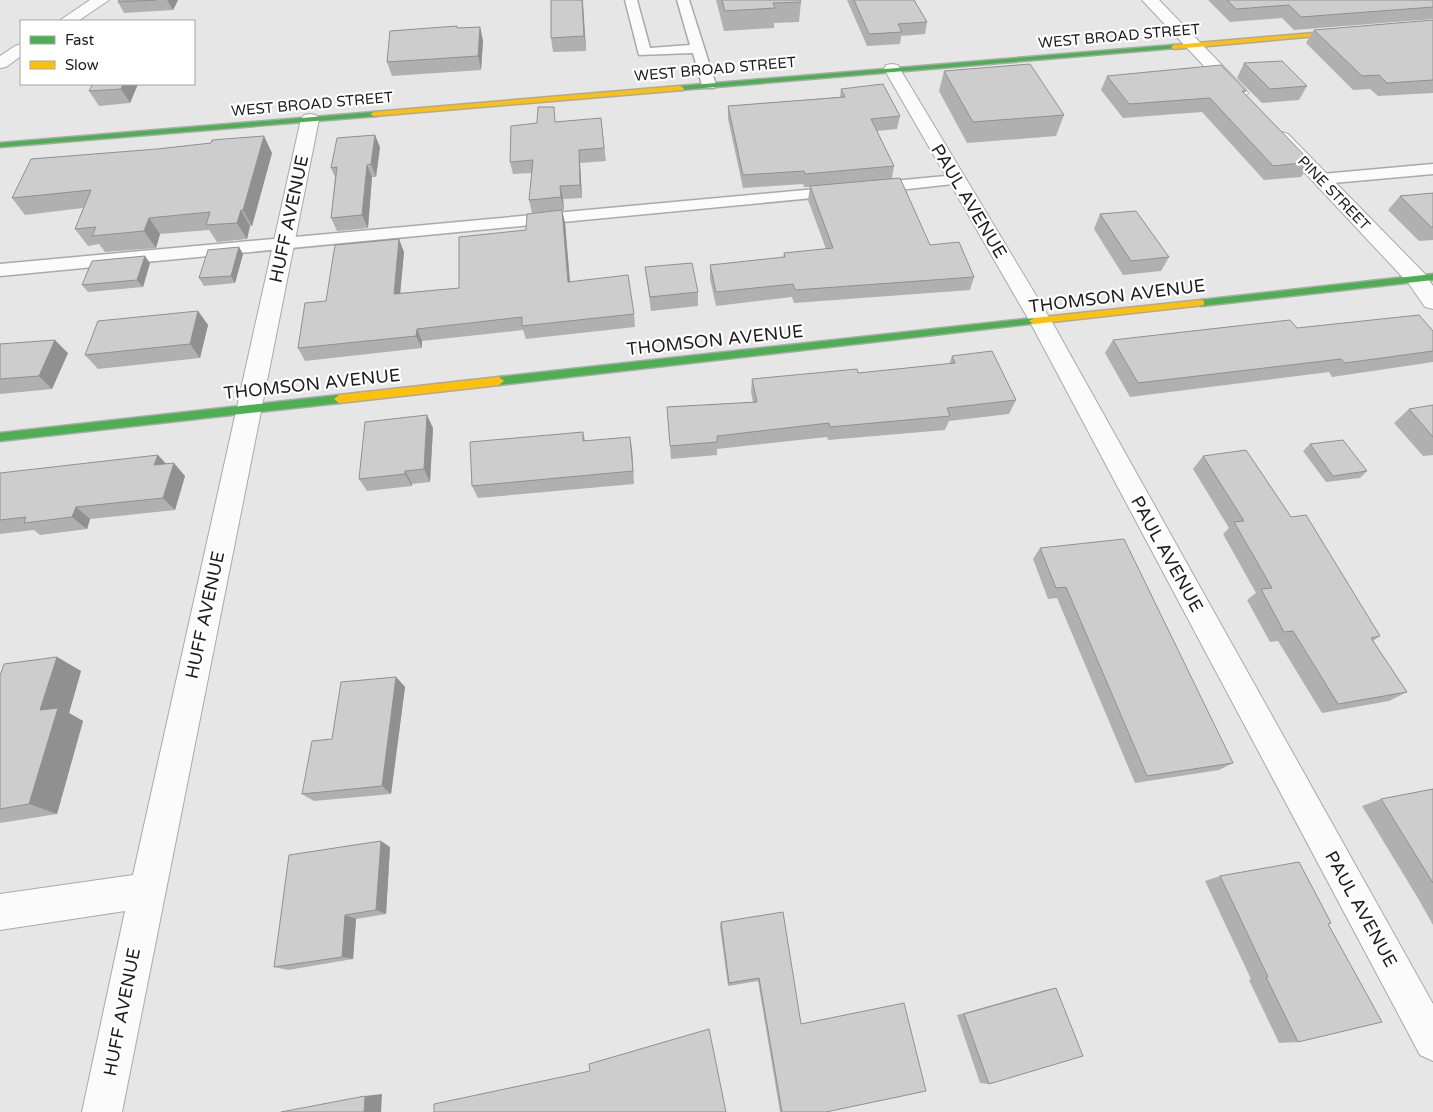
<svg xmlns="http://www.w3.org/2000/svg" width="1433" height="1112" font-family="'Varela Round',sans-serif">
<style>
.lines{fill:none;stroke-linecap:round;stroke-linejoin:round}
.lane-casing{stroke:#a9a9a9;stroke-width:3}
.street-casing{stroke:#a9a9a9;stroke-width:2}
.fast-casing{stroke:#a9a9a9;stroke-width:3}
.slow-casing{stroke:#a9a9a9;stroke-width:3}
.lane{fill:#fbfbfb;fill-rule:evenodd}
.street{fill:#fbfbfb;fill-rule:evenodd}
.fast{fill:#4caf50;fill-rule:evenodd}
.slow{fill:#ffc107;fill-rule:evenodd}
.wall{fill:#b0b0b1}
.shaded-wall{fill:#909090}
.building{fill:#cdcdce;stroke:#909090}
.labels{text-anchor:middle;stroke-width:4.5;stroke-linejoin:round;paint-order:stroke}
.far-street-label{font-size:15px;fill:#1d1d1e;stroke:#fff}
.street-label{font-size:18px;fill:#1d1d1e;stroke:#fff}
</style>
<rect width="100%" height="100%" fill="#e6e6e7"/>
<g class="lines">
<g class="lane-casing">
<path id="lane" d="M 625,0 L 637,0 L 650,48 L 690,45 L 677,0 L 689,0 L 716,85 L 714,88 L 704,88 L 702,85 L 693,53 L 639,55 Z
M 1433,164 L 1433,174 L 1322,184 L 1316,182 L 1314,179 L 1316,176 L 1322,174 Z
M 956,175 L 962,177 L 964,180 L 962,183 L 872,193 L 866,191 L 864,188 L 866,185 L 872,183 Z
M 838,187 L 844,189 L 846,192 L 844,195 L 0,276 L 0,264 Z"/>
</g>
<g class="street-casing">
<path id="street" d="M 90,0 L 109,0 L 78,21 L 59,21 Z
M 1142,0 L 1159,0 L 1245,89 L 1248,93 L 1245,97 L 1239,98 L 1233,97 Z
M 21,44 L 21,56 L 6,67 L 0,68 L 0,56 L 15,46 Z
M 892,64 L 898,65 L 900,69 L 1052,322 L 1433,1004 L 1433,1061 L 1420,1055 L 1030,322 L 884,69 L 886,65 Z
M 310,114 L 316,115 L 319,119 L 122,1112 L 82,1112 L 125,911 L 0,930 L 0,894 L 133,875 L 301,119 L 304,115 Z
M 1282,132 L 1288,134 L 1425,274 L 1433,286 L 1433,309 L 1425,307 L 1409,284 L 1276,142 L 1273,138 L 1276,134 Z"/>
</g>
<g class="fast-casing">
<path id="fast" d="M 1174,45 L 1177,47 L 1176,48 L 680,90 L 676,88 L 680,86 Z
M 374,112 L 377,112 L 377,116 L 0,147 L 0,143 Z
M 1433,274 L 1433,280 L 1201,306 L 1197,303 L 1201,300 Z
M 1034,318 L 1039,321 L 1037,323 L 499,385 L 494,381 L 499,377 Z
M 339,395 L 344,399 L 339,403 L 0,441 L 0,433 Z"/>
</g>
<g class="slow-casing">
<path id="slow" d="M 1349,30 L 1351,31 L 1351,33 L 1174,49 L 1171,47 L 1174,45 Z
M 680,86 L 684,88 L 683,90 L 374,116 L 370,114 L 374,112 Z
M 1201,300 L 1204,301 L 1204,305 L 1034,324 L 1029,321 L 1034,318 Z
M 499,377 L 504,381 L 499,385 L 339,403 L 334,399 L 339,395 Z"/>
</g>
<use href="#lane" class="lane"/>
<use href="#street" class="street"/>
<use href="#fast" class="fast"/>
<use href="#slow" class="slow"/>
</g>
<path class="wall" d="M 119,0 L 178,0 L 173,10 L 124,13 L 118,2 Z
M 551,0 L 583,0 L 586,51 L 553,52 L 551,38 Z
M 716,0 L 800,0 L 801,2 L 799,22 L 774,23 L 774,28 L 724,31 Z
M 847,0 L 914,0 L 927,22 L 925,34 L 901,36 L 900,44 L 867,46 Z
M 1208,0 L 1433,0 L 1433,19 L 1294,30 L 1282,18 L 1230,22 Z
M 1433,20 L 1433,93 L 1378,96 L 1370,89 L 1353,90 L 1306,43 L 1314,30 Z
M 480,27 L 483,41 L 481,70 L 392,76 L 387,62 L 458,28 Z
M 1244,63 L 1307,86 L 1299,100 L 1262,103 L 1237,78 Z
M 944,71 L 1064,115 L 1056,136 L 967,143 L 939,91 Z
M 1107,76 L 1246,91 L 1244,93 L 1311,162 L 1301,177 L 1264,180 L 1202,112 L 1123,118 L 1101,90 Z
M 93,84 L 138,84 L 130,103 L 99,106 L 89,91 Z
M 841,89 L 900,116 L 897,129 L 877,131 L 894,166 L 892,178 L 930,245 L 974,277 L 970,290 L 794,303 L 792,297 L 716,306 L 710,279 L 710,265 L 783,258 L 784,253 L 826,249 L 808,200 L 810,187 L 804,187 L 803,184 L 743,188 L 728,119 L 728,106 L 840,97 Z
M 601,118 L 606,161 L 580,163 L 582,198 L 563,199 L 564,210 L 532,213 L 529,200 L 532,173 L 513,174 L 510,162 L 556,122 Z
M 380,147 L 376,177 L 372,177 L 368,228 L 337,231 L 331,218 L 335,177 L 331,168 Z
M 272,153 L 252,226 L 250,226 L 247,239 L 217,242 L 209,230 L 160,234 L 156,248 L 105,252 L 99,244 L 88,246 L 75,229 L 83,208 L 25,215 L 12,198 Z
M 1433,193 L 1433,240 L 1419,241 L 1388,210 L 1400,196 Z
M 562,210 L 565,223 L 570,282 L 634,314 L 635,327 L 526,339 L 523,330 L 422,341 L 422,348 L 305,361 L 298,348 L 326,301 L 404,252 L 400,293 L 459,288 L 526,230 Z
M 1100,214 L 1169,257 L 1161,271 L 1123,275 L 1094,229 Z
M 239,247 L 243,254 L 235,283 L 204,286 L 199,278 Z
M 150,263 L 143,287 L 88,292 L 82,285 Z
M 645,267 L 698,292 L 698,306 L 651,311 L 647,281 Z
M 198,311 L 208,325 L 200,358 L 98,369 L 85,355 Z
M 1297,328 L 1433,331 L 1433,362 L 1332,377 L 1329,372 L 1130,397 L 1105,353 L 1113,340 Z
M 0,344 L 68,353 L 52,389 L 0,394 Z
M 952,356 L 1016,400 L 1009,414 L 949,421 L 945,430 L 828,440 L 827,437 L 717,449 L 717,455 L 671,459 L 667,407 L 753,402 L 751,392 L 752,379 L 858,373 L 949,364 Z
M 1433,405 L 1433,455 L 1423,456 L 1394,423 L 1409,409 Z
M 433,428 L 430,482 L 412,484 L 412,486 L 367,491 L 359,479 Z
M 583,432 L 585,440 L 632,450 L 634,484 L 478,498 L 472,486 Z
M 1310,444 L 1367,471 L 1360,478 L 1326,482 L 1303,451 Z
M 1203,456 L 1291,517 L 1380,636 L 1373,641 L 1407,692 L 1389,701 L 1322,713 L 1278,641 L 1270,642 L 1247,600 L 1256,593 L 1223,534 L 1229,528 L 1193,469 Z
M 166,464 L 185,476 L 175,510 L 90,519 L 87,529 L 40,535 L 34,530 L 0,534 L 0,473 Z
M 1040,548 L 1233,763 L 1219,770 L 1135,783 L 1057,598 L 1048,599 L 1033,559 Z
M 57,657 L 81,671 L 69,713 L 83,721 L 57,814 L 0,823 L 0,676 Z
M 396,677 L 405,687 L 391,794 L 314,801 L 302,794 L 332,739 Z
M 1433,789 L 1433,925 L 1419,900 L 1362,806 L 1381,799 Z
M 390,847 L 386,914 L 356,919 L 353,959 L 288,970 L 274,967 Z
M 1220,876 L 1328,924 L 1298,1042 L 1279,1043 L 1249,980 L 1251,979 L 1205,881 Z
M 721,922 L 801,1024 L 826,1112 L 780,1112 L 758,981 L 728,986 L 720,927 Z
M 1056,988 L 989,1084 L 980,1083 L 957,1015 L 1045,990 Z"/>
<path class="shaded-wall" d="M 167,0 L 178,0 L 173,10 Z
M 582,0 L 583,7 L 586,51 L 584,36 Z
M 480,27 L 483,41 L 481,70 L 478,56 Z
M 123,84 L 138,84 L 130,103 L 121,89 Z
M 375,135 L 380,147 L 376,177 L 371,164 Z
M 264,136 L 272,153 L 252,226 L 243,210 Z
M 579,150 L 580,163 L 582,198 L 580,185 Z
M 367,165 L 372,177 L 368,228 L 362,215 Z
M 560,186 L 563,199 L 564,210 L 561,197 Z
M 241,210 L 250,226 L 247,239 L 237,223 Z
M 562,210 L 565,223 L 571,295 L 568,282 Z
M 149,218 L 160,234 L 156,248 L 144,231 Z
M 399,239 L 404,252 L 399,306 L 394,294 Z
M 239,247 L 243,254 L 235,283 L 231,276 Z
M 145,256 L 150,263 L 143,287 L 137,280 Z
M 198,311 L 208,325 L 200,358 L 190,344 Z
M 417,329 L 422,341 L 422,348 L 416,336 Z
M 55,340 L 68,353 L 52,389 L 39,376 Z
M 427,415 L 433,428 L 430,482 L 424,469 Z
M 630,437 L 632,450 L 634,484 L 633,471 Z
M 158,455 L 170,468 L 154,465 Z
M 174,463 L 185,476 L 175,510 L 163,498 Z
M 405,471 L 412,484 L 412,486 L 405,474 Z
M 76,507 L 90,519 L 87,529 L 72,517 Z
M 57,657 L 81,671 L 69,713 L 83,721 L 57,814 L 29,804 L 40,710 Z
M 396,677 L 405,687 L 391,794 L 382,786 Z
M 381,841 L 390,847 L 386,914 L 376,910 Z
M 345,915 L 356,919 L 353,959 L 342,957 Z
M 382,1094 L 381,1112 L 364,1112 L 365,1096 Z"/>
<path class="building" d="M 119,0 L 156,0 L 118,2 Z
M 551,0 L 582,0 L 584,36 L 551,38 Z
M 722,0 L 800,0 L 801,2 L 773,3 L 775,8 L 725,11 Z
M 854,0 L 914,0 L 927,22 L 898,24 L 902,32 L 869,34 Z
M 1227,0 L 1433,0 L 1433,7 L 1301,17 L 1289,5 L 1236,9 Z
M 1433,20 L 1433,80 L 1387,83 L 1379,75 L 1362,76 L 1314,30 Z
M 457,26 L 457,28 L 480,27 L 478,56 L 387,62 L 390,31 Z
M 1282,61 L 1307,86 L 1270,89 L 1244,63 Z
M 1030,64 L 1064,115 L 973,122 L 944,71 Z
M 1221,65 L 1246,91 L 1242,91 L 1311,162 L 1273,166 L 1210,98 L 1129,104 L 1107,76 Z
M 93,84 L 123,84 L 121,89 L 89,91 Z
M 883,84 L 900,116 L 871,119 L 894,166 L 805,174 L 804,171 L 743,175 L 728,106 L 845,97 L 841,89 Z
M 538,107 L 554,107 L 555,122 L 601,118 L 604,148 L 579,150 L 580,185 L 560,186 L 561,197 L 529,200 L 533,160 L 510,162 L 511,126 L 537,123 Z
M 375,135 L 371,164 L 367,165 L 362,215 L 331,218 L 337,167 L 331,168 L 337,138 Z
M 264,136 L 243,210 L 241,210 L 237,223 L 206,225 L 210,212 L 149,218 L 144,231 L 92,236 L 96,227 L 75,229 L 91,190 L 12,198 L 31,159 L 157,149 L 211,143 L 212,140 Z
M 900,178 L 930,245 L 959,242 L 974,277 L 795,290 L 793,284 L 716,292 L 710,265 L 785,257 L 784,253 L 833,248 L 810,186 Z
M 1433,193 L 1433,227 L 1431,227 L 1400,196 Z
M 562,210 L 568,282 L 628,275 L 634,314 L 522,326 L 522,317 L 417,329 L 416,336 L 298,348 L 305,303 L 326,301 L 335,245 L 399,239 L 394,294 L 459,288 L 459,237 L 526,230 L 527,214 Z
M 1136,211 L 1169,257 L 1131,261 L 1100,214 Z
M 239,247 L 231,276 L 199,278 L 208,250 Z
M 145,256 L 137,280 L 82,285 L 92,261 Z
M 692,263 L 698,292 L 650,297 L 645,267 Z
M 198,311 L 190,344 L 85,355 L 98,321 Z
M 1419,315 L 1433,331 L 1433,351 L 1345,363 L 1341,359 L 1138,383 L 1113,340 L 1290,320 L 1297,328 Z
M 55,340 L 39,376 L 0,379 L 0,344 Z
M 992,351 L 1016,400 L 947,408 L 950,416 L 830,427 L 829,423 L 717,436 L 717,442 L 670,446 L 667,407 L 757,402 L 752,379 L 857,369 L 858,373 L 955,363 L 952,356 Z
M 1433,405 L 1433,437 L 1409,409 Z
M 427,415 L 424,469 L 405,471 L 405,474 L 359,479 L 365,422 Z
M 583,432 L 583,441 L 630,437 L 633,471 L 472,486 L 470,442 Z
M 1343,440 L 1367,471 L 1333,476 L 1310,444 Z
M 1246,450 L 1291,517 L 1306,515 L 1380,636 L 1371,638 L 1407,692 L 1338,704 L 1293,631 L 1284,632 L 1261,589 L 1272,588 L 1234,522 L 1244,521 L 1203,456 Z
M 158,455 L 154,465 L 174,463 L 163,498 L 76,507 L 72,517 L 24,523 L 26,517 L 0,520 L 0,473 Z
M 1124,539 L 1233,763 L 1147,776 L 1066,587 L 1056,588 L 1040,548 Z
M 57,657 L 40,710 L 58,708 L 29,804 L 0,809 L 0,676 L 4,664 Z
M 396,677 L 382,786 L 302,794 L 312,741 L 332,739 L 341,682 Z
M 1433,789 L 1433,883 L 1381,799 Z
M 381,841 L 376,910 L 345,915 L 342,957 L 274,967 L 289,855 Z
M 1299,862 L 1331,923 L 1328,924 L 1382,1022 L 1298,1042 L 1266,977 L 1268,977 L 1220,876 Z
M 783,912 L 801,1024 L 904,1003 L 926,1091 L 826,1112 L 782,1112 L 759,978 L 729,983 L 721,922 Z
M 1056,988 L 1083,1056 L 989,1084 L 964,1014 Z
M 709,1029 L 726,1112 L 434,1112 L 434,1104 L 590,1071 L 589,1064 Z
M 365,1096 L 364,1112 L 281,1112 Z"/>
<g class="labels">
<g class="far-street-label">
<text transform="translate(1119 36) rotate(-5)" y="5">WEST BROAD STREET</text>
<text transform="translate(715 69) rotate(-5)" y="5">WEST BROAD STREET</text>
<text transform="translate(312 104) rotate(-5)" y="5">WEST BROAD STREET</text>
<text transform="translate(1334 193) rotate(46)" y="5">PINE STREET</text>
</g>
<g class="street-label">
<text transform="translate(969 201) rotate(59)" y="6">PAUL AVENUE</text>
<text transform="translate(289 219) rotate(-78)" y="6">HUFF AVENUE</text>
<text transform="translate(1117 296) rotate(-7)" y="6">THOMSON AVENUE</text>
<text transform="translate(715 340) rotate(-6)" y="6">THOMSON AVENUE</text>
<text transform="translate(312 384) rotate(-6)" y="6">THOMSON AVENUE</text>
<text transform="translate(1167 554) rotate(61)" y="6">PAUL AVENUE</text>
<text transform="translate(205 615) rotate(-78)" y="6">HUFF AVENUE</text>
<text transform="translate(1361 909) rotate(61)" y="6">PAUL AVENUE</text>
<text transform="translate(122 1012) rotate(-79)" y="6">HUFF AVENUE</text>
</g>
</g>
<rect x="20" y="20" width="175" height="65" fill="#ffffff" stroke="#a5a5a5"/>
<rect x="30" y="36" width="25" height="8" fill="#4caf50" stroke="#a5a5a5"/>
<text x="65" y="45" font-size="15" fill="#1d1d1e">Fast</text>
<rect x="30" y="61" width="25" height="8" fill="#ffc107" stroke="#a5a5a5"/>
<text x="65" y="70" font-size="15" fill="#1d1d1e">Slow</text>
</svg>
